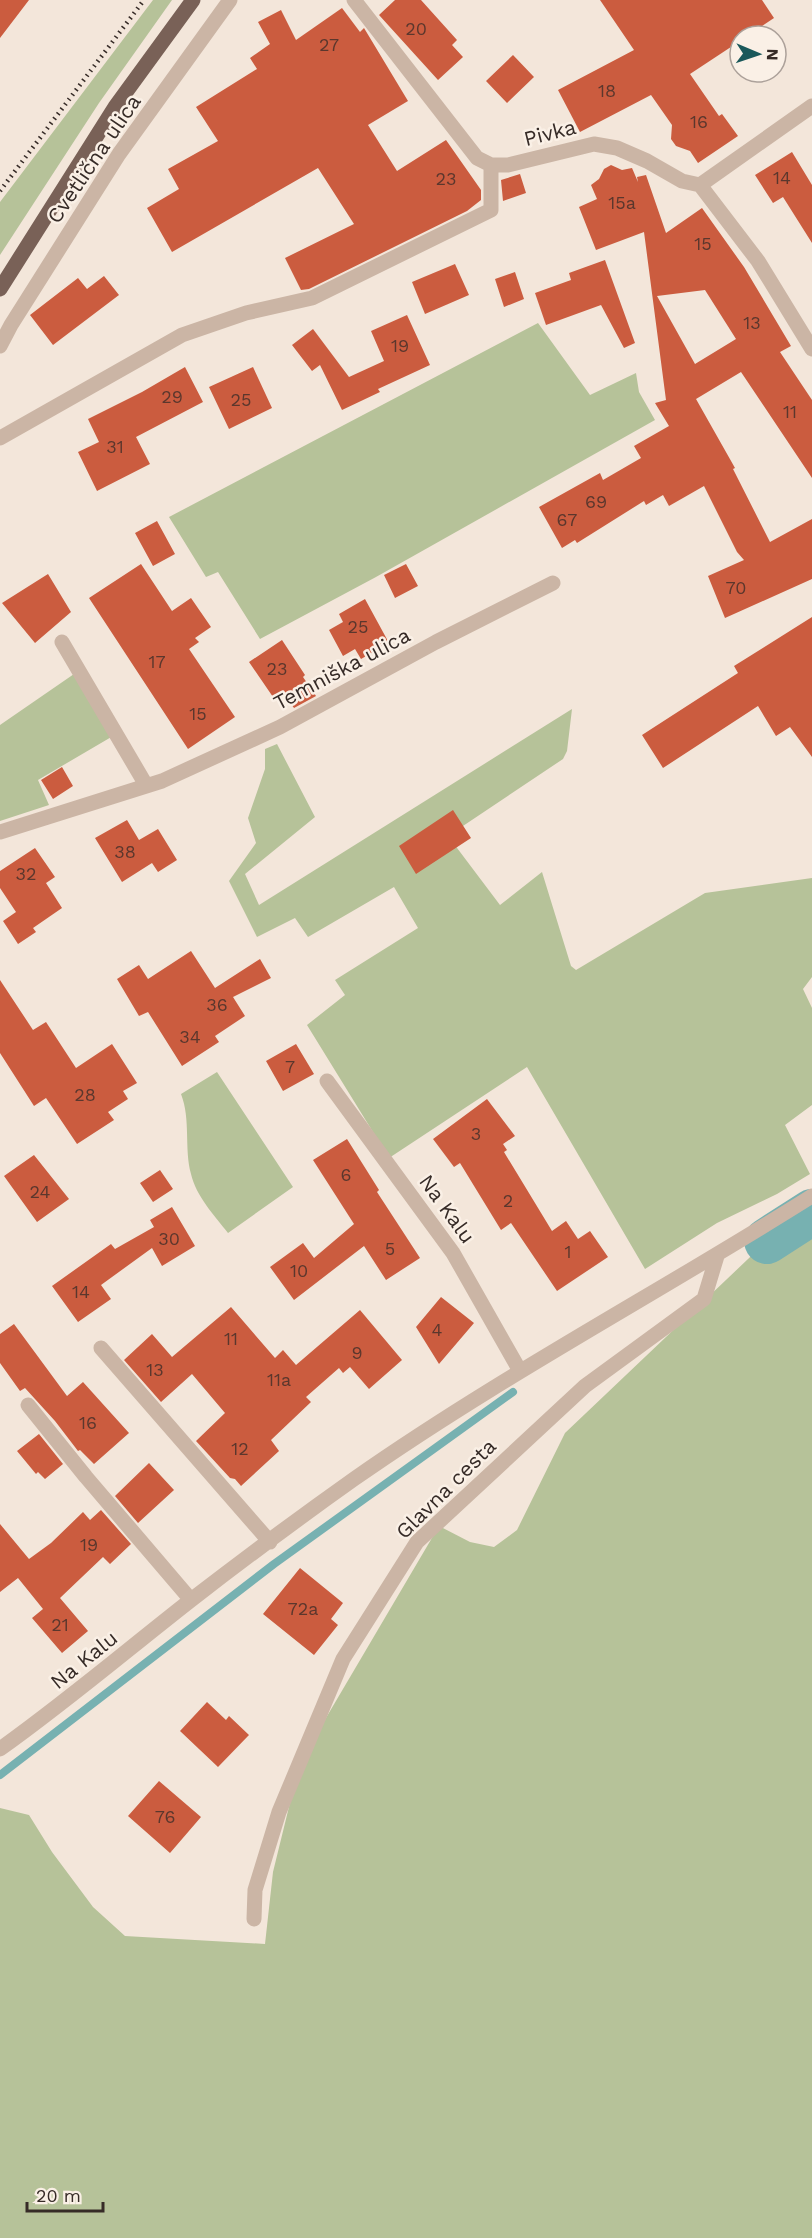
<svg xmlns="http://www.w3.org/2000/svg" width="812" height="2238" font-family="'Work Sans',sans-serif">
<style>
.green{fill:#b6c299}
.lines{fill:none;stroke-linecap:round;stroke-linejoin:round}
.stream{stroke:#77b1b1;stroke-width:8}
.river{stroke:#77b1b1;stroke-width:46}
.building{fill:#cb5c3f;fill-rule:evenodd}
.minor{stroke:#cbb5a5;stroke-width:15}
.major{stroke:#796157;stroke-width:15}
.rail{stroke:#362b27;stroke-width:4.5;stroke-dasharray:1.5 4.5;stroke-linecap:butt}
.labels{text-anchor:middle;stroke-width:5;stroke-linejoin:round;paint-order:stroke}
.number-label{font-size:18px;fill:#5b372d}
.street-label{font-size:21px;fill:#362b27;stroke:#faf0e6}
</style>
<rect width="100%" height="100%" fill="#f3e6da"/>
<path class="green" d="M 153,0 L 172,0 L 99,103 L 0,255 L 0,202 Z
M 538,323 L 590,395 L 636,373 L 639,392 L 655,420 L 376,577 L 260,639 L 218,572 L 206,577 L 169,517 Z
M 74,674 L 113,736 L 38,780 L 49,805 L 0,821 L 0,725 Z
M 572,709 L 567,751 L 563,759 L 448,836 L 500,905 L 542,872 L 571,966 L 576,970 L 705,893 L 812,878 L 812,977 L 803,989 L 812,1008 L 812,1105 L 785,1125 L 810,1174 L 777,1194 L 717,1223 L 645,1269 L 527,1067 L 389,1158 L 307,1025 L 345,995 L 335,980 L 418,928 L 394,887 L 308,937 L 295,918 L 257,937 L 229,881 L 256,843 L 248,818 L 265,769 L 265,749 L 277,744 L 315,817 L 245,874 L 259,905 Z
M 217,1072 L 293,1187 L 228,1233 C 214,1215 196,1196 191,1174 C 184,1148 191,1120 181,1094 Z
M 812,1214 L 812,2238 L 0,2238 L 0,1808 L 29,1815 L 52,1852 L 93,1907 L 125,1936 L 265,1944 L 273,1872 L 300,1762 L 439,1526 L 470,1542 L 494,1547 L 517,1530 L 565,1433 L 767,1241 Z"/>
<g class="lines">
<path class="stream" d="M 0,1775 L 274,1564 L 513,1392"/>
<path class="river" d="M 767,1241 L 812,1212"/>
</g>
<path class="building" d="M 0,0 L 29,0 L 0,38 Z
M 395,0 L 421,0 L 457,40 L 452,45 L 463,57 L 438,80 L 379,15 Z
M 600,0 L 762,0 L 774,18 L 747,36 L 740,36 L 740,41 L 690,74 L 719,116 L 722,114 L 738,136 L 698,163 L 690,151 L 676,146 L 671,139 L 672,125 L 651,95 L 580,132 L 558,90 L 634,50 Z
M 342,8 L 360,32 L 364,28 L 408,101 L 368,125 L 397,171 L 446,140 L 481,190 L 481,200 L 467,211 L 309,289 L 301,290 L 285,258 L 354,224 L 318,168 L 172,252 L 147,208 L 179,189 L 168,169 L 218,141 L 196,107 L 257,69 L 250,58 L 270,44 L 258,22 L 281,10 L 296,40 Z
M 513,55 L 534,77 L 507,103 L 486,81 Z
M 792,152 L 812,185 L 812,243 L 783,197 L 773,203 L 755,175 Z
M 611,165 L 622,170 L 632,168 L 638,182 L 637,177 L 646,175 L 666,233 L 702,208 L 744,267 L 791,346 L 780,352 L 812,400 L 812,478 L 741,372 L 696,399 L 735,468 L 733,469 L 770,542 L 812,519 L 812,579 L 725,618 L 708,576 L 744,560 L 737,552 L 704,486 L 669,506 L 663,495 L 646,505 L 644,501 L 577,543 L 575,540 L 562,548 L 539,507 L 600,473 L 603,480 L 641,458 L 634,446 L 669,426 L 655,403 L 666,400 L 644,232 L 596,250 L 579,207 L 597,199 L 591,185 L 599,179 L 604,169 ZM 705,290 L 736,339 L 695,364 L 657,296 Z
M 520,174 L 526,193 L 503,201 L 501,180 Z
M 605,260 L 635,343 L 624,348 L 601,305 L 546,325 L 535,293 L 571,280 L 569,273 Z
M 455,264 L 469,295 L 425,314 L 412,282 Z
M 515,272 L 524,299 L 504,307 L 495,279 Z
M 104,276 L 119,295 L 53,345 L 30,315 L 78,278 L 87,289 Z
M 407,315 L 430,365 L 378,389 L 380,392 L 342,410 L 320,365 L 312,371 L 292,345 L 313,329 L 349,377 L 384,361 L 371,331 Z
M 185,367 L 203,402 L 136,437 L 150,464 L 97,491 L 78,452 L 99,442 L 88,419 L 142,392 Z
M 253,367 L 272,408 L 229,429 L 209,387 Z
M 157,521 L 175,554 L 153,566 L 135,533 Z
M 141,564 L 172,611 L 191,598 L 211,627 L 195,638 L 199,642 L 189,649 L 235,717 L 188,749 L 89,598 Z
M 406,564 L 418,586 L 395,598 L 384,575 Z
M 48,574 L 71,612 L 35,643 L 2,603 Z
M 365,599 L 389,643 L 361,659 L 355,649 L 343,656 L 329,630 L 343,622 L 339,614 Z
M 812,617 L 812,757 L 790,727 L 776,736 L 758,706 L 663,768 L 642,735 L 738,673 L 734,666 Z
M 282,640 L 305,675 L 303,677 L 316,696 L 294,708 L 282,691 L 273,697 L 249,662 Z
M 62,767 L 73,786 L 53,799 L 41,780 Z
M 453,810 L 471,838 L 416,874 L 399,846 Z
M 127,820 L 139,840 L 158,829 L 177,860 L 158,872 L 152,863 L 122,882 L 95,838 Z
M 35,848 L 55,877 L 46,883 L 62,908 L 33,928 L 36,932 L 18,944 L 3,921 L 16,912 L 0,888 L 0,871 Z
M 191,951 L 215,988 L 260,959 L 271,978 L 233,997 L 245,1016 L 215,1036 L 219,1042 L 182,1066 L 148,1012 L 139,1016 L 117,979 L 139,965 L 148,979 Z
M 0,980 L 33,1030 L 46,1022 L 76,1068 L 112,1044 L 137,1083 L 123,1091 L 128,1099 L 108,1112 L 114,1120 L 77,1144 L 46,1098 L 34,1106 L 0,1053 Z
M 296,1044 L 314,1074 L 283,1091 L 266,1061 Z
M 487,1099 L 515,1136 L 503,1144 L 507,1150 L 504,1152 L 552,1231 L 566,1221 L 578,1239 L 590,1231 L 608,1257 L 557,1291 L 511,1223 L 501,1230 L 460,1163 L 454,1167 L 433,1139 Z
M 347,1139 L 379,1190 L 377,1192 L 420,1258 L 386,1280 L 364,1246 L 294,1300 L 270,1267 L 303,1243 L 314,1258 L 354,1224 L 313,1160 Z
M 34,1155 L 69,1199 L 37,1222 L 4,1176 Z
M 160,1170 L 173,1189 L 153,1202 L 140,1183 Z
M 172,1207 L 195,1246 L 162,1266 L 152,1248 L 101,1285 L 111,1299 L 78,1322 L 52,1286 L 111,1244 L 115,1249 L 154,1227 L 150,1220 Z
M 441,1297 L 474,1323 L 439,1364 L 416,1327 Z
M 231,1307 L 275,1358 L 283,1350 L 296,1365 L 360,1310 L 402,1360 L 369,1389 L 350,1367 L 343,1373 L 339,1368 L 306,1397 L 311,1402 L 271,1440 L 279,1451 L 241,1486 L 235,1479 L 230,1478 L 196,1441 L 225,1413 L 192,1374 L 161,1402 L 124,1360 L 152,1334 L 172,1357 Z
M 14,1324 L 67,1396 L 83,1382 L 129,1433 L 94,1464 L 80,1450 L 78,1451 L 55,1421 L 25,1388 L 20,1391 L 0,1363 L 0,1334 Z
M 39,1434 L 63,1464 L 45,1479 L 38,1472 L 36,1474 L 17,1451 Z
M 149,1463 L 174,1490 L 138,1523 L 115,1496 Z
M 101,1510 L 131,1544 L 110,1564 L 103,1557 L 60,1598 L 88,1631 L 62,1653 L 32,1618 L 43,1609 L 18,1578 L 0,1592 L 0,1524 L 29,1559 L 51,1543 L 83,1512 L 90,1520 Z
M 300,1568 L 343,1603 L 331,1619 L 338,1625 L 314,1655 L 263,1614 Z
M 207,1702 L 226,1720 L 229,1716 L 249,1735 L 218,1767 L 180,1731 Z
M 159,1781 L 201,1817 L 170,1853 L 128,1816 Z"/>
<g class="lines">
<path class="minor" d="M 354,0 L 477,158 L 491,165 L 508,165 L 594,144 L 617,148 L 647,161 L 682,181 L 700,185 L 758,261 L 812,349
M 700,185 L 812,106
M 0,346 L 11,325 L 119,154 L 230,0
M 0,438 L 182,335 L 246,313 L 312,298 L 491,210 L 491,165
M 62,642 L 146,785
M 0,832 L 162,781 L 280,727 L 436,642 L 553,583
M 327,1081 L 453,1253 L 520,1371
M 101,1348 L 270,1542
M 28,1405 L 86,1477 L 191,1600
M 0,1749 C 66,1702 127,1650 191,1600 C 244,1559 299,1518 354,1479 C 501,1376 660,1292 812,1196
M 254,1919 L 255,1890 L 279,1812 L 343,1659 L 417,1542 L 585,1386 L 704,1299 L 717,1256"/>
<path class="major" d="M 0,289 L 115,107 L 193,0"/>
<path class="rail" d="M 0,191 L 144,0"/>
</g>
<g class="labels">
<g class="number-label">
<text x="416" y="35">20</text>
<text x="329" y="51">27</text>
<text x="607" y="97">18</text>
<text x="699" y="128">16</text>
<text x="782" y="184">14</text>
<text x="446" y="185">23</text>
<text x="622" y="209">15a</text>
<text x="703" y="250">15</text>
<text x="752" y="329">13</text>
<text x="400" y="352">19</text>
<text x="172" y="403">29</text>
<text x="241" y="406">25</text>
<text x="790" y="418">11</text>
<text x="115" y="453">31</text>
<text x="596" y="508">69</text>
<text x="567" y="526">67</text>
<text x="736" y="594">70</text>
<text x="358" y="633">25</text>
<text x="157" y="668">17</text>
<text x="277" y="675">23</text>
<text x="198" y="720">15</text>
<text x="125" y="858">38</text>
<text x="26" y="880">32</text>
<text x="217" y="1011">36</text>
<text x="190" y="1043">34</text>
<text x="290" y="1073">7</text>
<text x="85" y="1101">28</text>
<text x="476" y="1140">3</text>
<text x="346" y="1181">6</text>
<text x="40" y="1198">24</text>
<text x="508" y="1207">2</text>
<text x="169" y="1245">30</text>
<text x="390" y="1255">5</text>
<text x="568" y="1258">1</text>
<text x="299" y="1277">10</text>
<text x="81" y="1298">14</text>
<text x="437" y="1336">4</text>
<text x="231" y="1345">11</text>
<text x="357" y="1359">9</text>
<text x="155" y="1376">13</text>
<text x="279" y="1386">11a</text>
<text x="88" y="1429">16</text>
<text x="240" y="1455">12</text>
<text x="89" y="1551">19</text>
<text x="303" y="1615">72a</text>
<text x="60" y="1631">21</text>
<text x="165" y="1823">76</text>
</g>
<g class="street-label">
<text transform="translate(550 133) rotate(-14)" y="7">Pivka</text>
<text transform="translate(94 159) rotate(-56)" y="7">Cvetlična ulica</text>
<text transform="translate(342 669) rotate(-28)" y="7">Temniška ulica</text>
<text transform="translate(447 1209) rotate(54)" y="7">Na Kalu</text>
<text transform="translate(446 1489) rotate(-45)" y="7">Glavna cesta</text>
<text transform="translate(84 1660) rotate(-39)" y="7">Na Kalu</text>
</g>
</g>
<g transform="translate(758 54) rotate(92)"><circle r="28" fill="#faf0e6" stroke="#aca19a" stroke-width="1.5"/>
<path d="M0-4.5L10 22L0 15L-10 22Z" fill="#1a585a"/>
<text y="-9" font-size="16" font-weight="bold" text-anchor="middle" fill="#362b27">N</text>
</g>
<path d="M27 2202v9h76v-9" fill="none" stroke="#362b27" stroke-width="3"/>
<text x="36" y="2202" font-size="18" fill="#362b27" stroke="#faf0e6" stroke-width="4.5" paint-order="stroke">20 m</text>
</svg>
